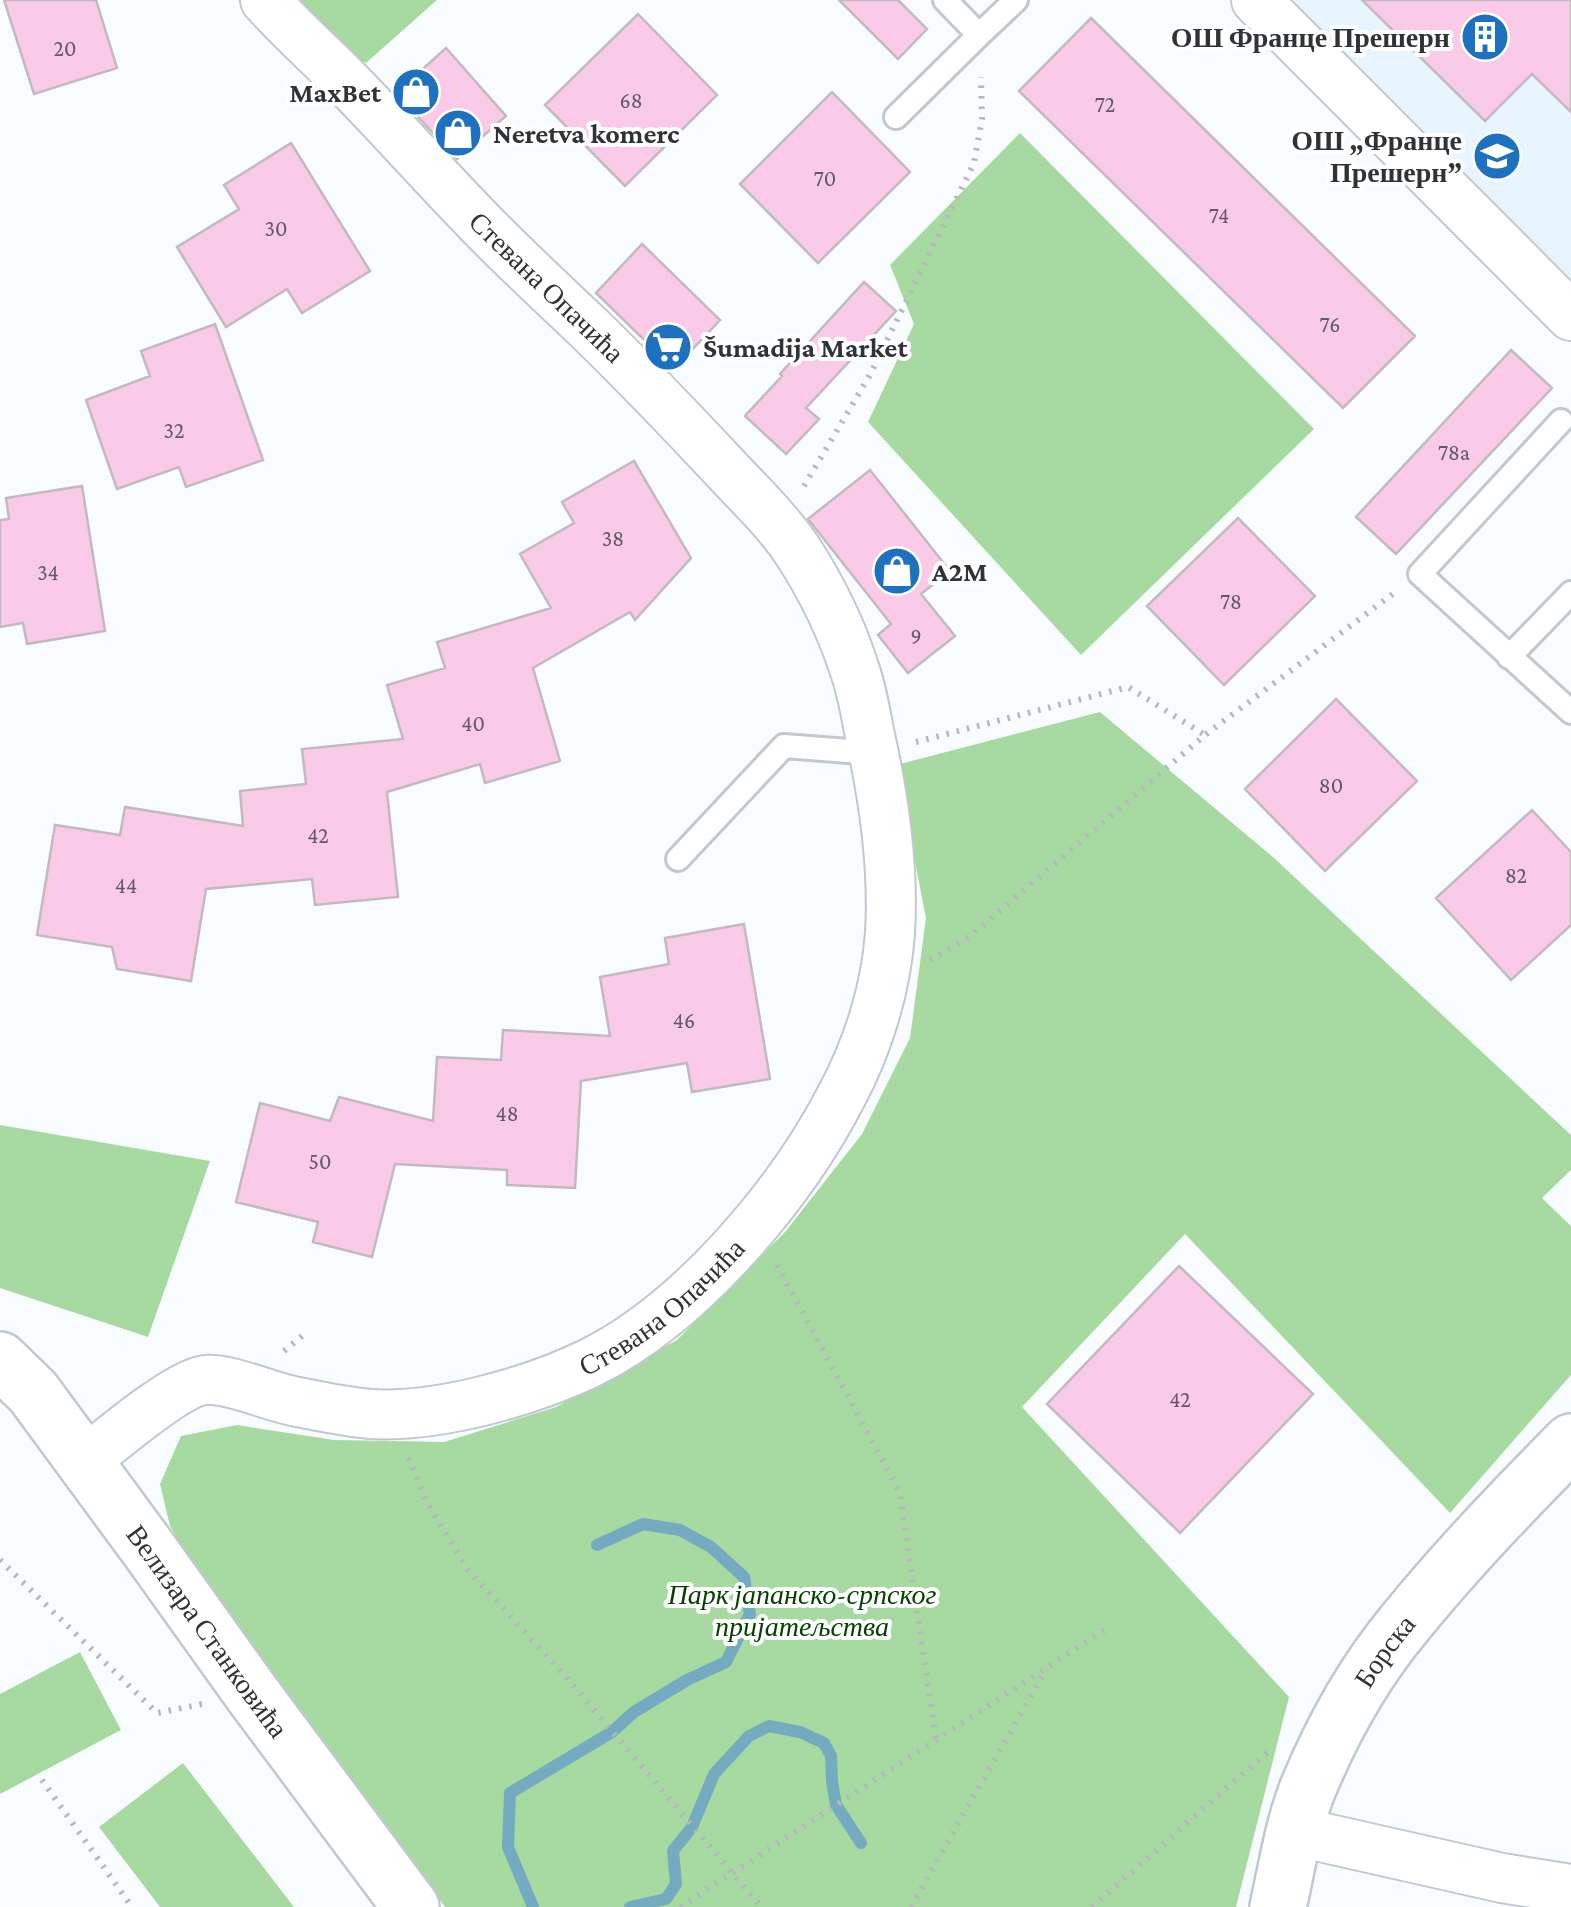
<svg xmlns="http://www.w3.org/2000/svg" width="1571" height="1907" font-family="'Crimson Pro',serif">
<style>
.built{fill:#e9f5fe}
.green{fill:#a7daa0}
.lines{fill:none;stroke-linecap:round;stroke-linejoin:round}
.stream{stroke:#74abc0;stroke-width:12}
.building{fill:#f9cbe9;stroke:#c2babf;stroke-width:2.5}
.lane-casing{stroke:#c1c8cf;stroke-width:28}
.street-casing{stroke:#c1c8cf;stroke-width:52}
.secondary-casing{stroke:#c1c8cf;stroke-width:60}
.path{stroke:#b5b8bb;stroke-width:6;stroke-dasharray:2.5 8;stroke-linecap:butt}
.lane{stroke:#fff;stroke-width:22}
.street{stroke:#fff;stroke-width:48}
.secondary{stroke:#fff;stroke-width:55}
.labels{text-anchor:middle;stroke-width:8;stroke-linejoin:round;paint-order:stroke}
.number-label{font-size:22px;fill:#625963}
.poi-label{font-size:28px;font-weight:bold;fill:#303336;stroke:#fff;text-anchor:end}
.street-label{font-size:28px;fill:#303336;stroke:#fff}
.park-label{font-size:28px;font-style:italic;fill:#054100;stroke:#fff}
</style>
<rect width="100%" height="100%" fill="#f9fcff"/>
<path class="built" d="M 1274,0 L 1571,0 L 1571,311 Z"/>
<path class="green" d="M 299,0 L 437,0 L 366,63 L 339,48 Z
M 1020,133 L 1314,429 L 1081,655 L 868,422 L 914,324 L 890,265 Z
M 1100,712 L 1273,857 L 1571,1135 L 1571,1170 L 1542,1198 L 1571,1226 L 1571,1375 L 1450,1513 L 1185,1234 L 1022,1407 L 1289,1697 L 1236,1907 L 445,1907 L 190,1560 L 170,1526 L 160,1484 L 181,1436 L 237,1425 L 334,1440 L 444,1442 L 556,1407 L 677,1340 L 785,1232 L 862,1134 L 910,1038 L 926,918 L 896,765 Z
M 0,1125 L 210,1161 L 148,1337 L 0,1288 Z
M 80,1652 L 121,1730 L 0,1794 L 0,1694 Z
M 183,1763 L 294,1907 L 160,1907 L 99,1827 Z"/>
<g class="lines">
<path class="stream" d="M 533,1907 L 508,1847 L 510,1793 L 612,1732 L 634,1712 L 687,1680 L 726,1662 L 750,1614 L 744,1577 L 711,1547 L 680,1530 L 643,1524 L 597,1545
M 630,1907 L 666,1899 L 676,1884 L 673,1851 L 692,1827 L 714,1774 L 749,1736 L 769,1726 L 800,1732 L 824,1743 L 831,1756 L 832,1781 L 836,1805 L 861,1843"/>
</g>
<path class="building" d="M 4,0 L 96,0 L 117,68 L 34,94 Z
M 839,0 L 898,0 L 927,29 L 898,59 Z
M 1362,0 L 1571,0 L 1571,112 L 1532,74 L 1485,121 Z
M 638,14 L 717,95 L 625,186 L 545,105 Z
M 1091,18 L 1415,336 L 1343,408 L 1019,91 Z
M 446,48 L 506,116 L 457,159 L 396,93 Z
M 832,92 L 910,172 L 818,263 L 740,184 Z
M 291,143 L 370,271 L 302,313 L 287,289 L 226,327 L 177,247 L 239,209 L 224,185 Z
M 642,244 L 720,320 L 674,369 L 596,293 Z
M 864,282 L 896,311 L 806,408 L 819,419 L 786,454 L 745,416 L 782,376 L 780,374 Z
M 215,324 L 263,460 L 186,487 L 179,467 L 117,489 L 86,400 L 150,376 L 141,351 Z
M 1511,350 L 1552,388 L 1396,554 L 1356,517 Z
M 634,461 L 691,558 L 635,620 L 630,612 L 533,668 L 560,761 L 485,783 L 480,764 L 387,792 L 398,897 L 315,905 L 312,879 L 206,889 L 191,981 L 117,969 L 112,947 L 37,935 L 55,825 L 120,835 L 125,807 L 243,826 L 240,791 L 306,784 L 302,749 L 403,739 L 387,685 L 445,668 L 437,642 L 551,608 L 520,554 L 574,523 L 562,502 Z
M 870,470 L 950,571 L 921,594 L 955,636 L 908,673 L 878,635 L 891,624 L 808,519 Z
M 82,486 L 105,631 L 27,644 L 23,623 L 0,627 L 0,520 L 9,519 L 6,498 Z
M 1238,518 L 1315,596 L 1224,685 L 1147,606 Z
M 1336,699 L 1417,781 L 1325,871 L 1245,789 Z
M 1532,810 L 1571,852 L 1571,925 L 1511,980 L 1436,898 Z
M 744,924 L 770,1079 L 692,1092 L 687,1063 L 581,1081 L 575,1188 L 507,1185 L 507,1170 L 395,1164 L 372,1257 L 313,1242 L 318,1222 L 236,1202 L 260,1103 L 330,1121 L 339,1097 L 433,1121 L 437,1057 L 501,1060 L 503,1030 L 610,1036 L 600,977 L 669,964 L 665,938 Z
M 1179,1266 L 1313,1394 L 1180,1533 L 1047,1404 Z"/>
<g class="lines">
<g class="lane-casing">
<path id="lane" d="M 945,0 L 979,35 L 1016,0
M 896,117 L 979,35
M 1561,421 L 1420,574 L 1571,712
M 1509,657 L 1571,593
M 678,859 L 784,746 L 874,753"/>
</g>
<g class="street-casing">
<g id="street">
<path d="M 1256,0 L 1571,316"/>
<path id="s1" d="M 84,1462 C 107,1443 178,1383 205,1380 C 229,1378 268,1396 293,1401 C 318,1406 345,1412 371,1414 C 437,1418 530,1392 590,1363 C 691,1313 791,1194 842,1095 C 868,1046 886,989 890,933 C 894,865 884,798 869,731 C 865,709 861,686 853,665 C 841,628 820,586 799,553 C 778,521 751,496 725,468 C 681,421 637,375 591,330 C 558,299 525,268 493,236 C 442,185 395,131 345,80 C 318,53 290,28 265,0"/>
<path d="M 1294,1831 L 1502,1878 L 1571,1889"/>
</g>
</g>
<g class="secondary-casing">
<g id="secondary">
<path id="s2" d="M 0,1360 L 33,1392 L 150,1551 L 253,1695 L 411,1907"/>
<path id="s3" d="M 1278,1907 C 1287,1867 1293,1826 1308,1788 C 1332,1730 1365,1671 1405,1623 C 1456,1560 1514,1500 1571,1442"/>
</g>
</g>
<path class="path" d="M 804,486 L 871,373 L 974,163 L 982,119 L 981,77
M 916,742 L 1128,687 L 1205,735
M 930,960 L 970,936 L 1205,735 L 1394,593
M 777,1265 L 900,1493 L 936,1739
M 284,1351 L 308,1331
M 408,1458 L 427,1502 L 468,1570 L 565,1676 L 761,1907
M 0,1560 L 157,1713 L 202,1704
M 42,1780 L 132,1907
M 680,1907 L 1109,1627
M 911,1907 L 1046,1669
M 1092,1907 L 1271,1749"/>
<use href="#lane" class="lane"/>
<use href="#street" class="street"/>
<use href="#secondary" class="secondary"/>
</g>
<defs>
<g id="building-disc" transform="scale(2.5)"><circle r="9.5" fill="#1e71bf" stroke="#fff"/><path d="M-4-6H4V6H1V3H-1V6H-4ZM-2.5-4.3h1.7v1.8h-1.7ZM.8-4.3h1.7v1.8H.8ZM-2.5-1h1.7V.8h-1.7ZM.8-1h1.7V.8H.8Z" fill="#fff"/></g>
<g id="shop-disc" transform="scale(2.5)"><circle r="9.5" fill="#1e71bf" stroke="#fff"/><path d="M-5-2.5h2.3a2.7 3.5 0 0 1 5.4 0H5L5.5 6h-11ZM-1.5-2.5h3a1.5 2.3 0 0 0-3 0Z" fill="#fff"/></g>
<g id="school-disc" transform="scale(2.5)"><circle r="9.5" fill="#1e71bf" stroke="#fff"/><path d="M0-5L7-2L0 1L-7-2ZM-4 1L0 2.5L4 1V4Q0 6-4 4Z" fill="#fff"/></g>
<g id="supermarket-disc" transform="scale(2.5)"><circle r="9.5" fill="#1e71bf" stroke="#fff"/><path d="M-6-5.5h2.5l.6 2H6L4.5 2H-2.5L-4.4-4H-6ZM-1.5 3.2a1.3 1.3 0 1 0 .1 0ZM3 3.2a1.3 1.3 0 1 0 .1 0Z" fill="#fff"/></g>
</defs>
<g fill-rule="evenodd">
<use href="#building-disc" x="1485" y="37"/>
<use href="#shop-disc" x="416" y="92"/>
<use href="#shop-disc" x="458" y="133"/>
<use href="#school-disc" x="1497" y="156"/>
<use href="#supermarket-disc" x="668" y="347"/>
<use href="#shop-disc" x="897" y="571"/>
</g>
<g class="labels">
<g class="number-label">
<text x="65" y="56">20</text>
<text x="631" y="108">68</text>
<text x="1105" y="112">72</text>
<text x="825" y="186">70</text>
<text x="1219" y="223">74</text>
<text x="276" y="236">30</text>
<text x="1330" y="332">76</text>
<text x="174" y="438">32</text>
<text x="1454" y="460">78a</text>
<text x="613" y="546">38</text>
<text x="48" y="580">34</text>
<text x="1231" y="609">78</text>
<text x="916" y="644">9</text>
<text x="473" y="731">40</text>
<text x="1331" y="793">80</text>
<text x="318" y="843">42</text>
<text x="1516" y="883">82</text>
<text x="126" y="893">44</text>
<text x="684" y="1028">46</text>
<text x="507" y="1121">48</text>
<text x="320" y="1169">50</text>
<text x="1180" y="1407">42</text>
</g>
<g class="poi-label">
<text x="1450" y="47">ОШ Франце Прешерн</text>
<text x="381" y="102">MaxBet</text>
<text x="493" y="143" text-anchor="start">Neretva komerc</text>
<text x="1462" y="150">ОШ „Франце<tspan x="1462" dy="32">Прешерн”</tspan></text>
<text x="703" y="357" text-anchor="start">Šumadija Market</text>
<text x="932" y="581" text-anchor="start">A2M</text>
</g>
<g class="street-label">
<text transform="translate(547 287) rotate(44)" y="10">Стевана Опачића</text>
<text dy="10" stroke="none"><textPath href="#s1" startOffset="635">Стевана Опачића</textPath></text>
<text dy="10" stroke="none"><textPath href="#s2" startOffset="342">Велизара Станковића</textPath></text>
<text dy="10" stroke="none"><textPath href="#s3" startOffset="280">Борска</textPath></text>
</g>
<g class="park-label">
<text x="802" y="1604">Парк јапанско-српског<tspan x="802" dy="32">пријатељства</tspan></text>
</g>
</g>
</svg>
